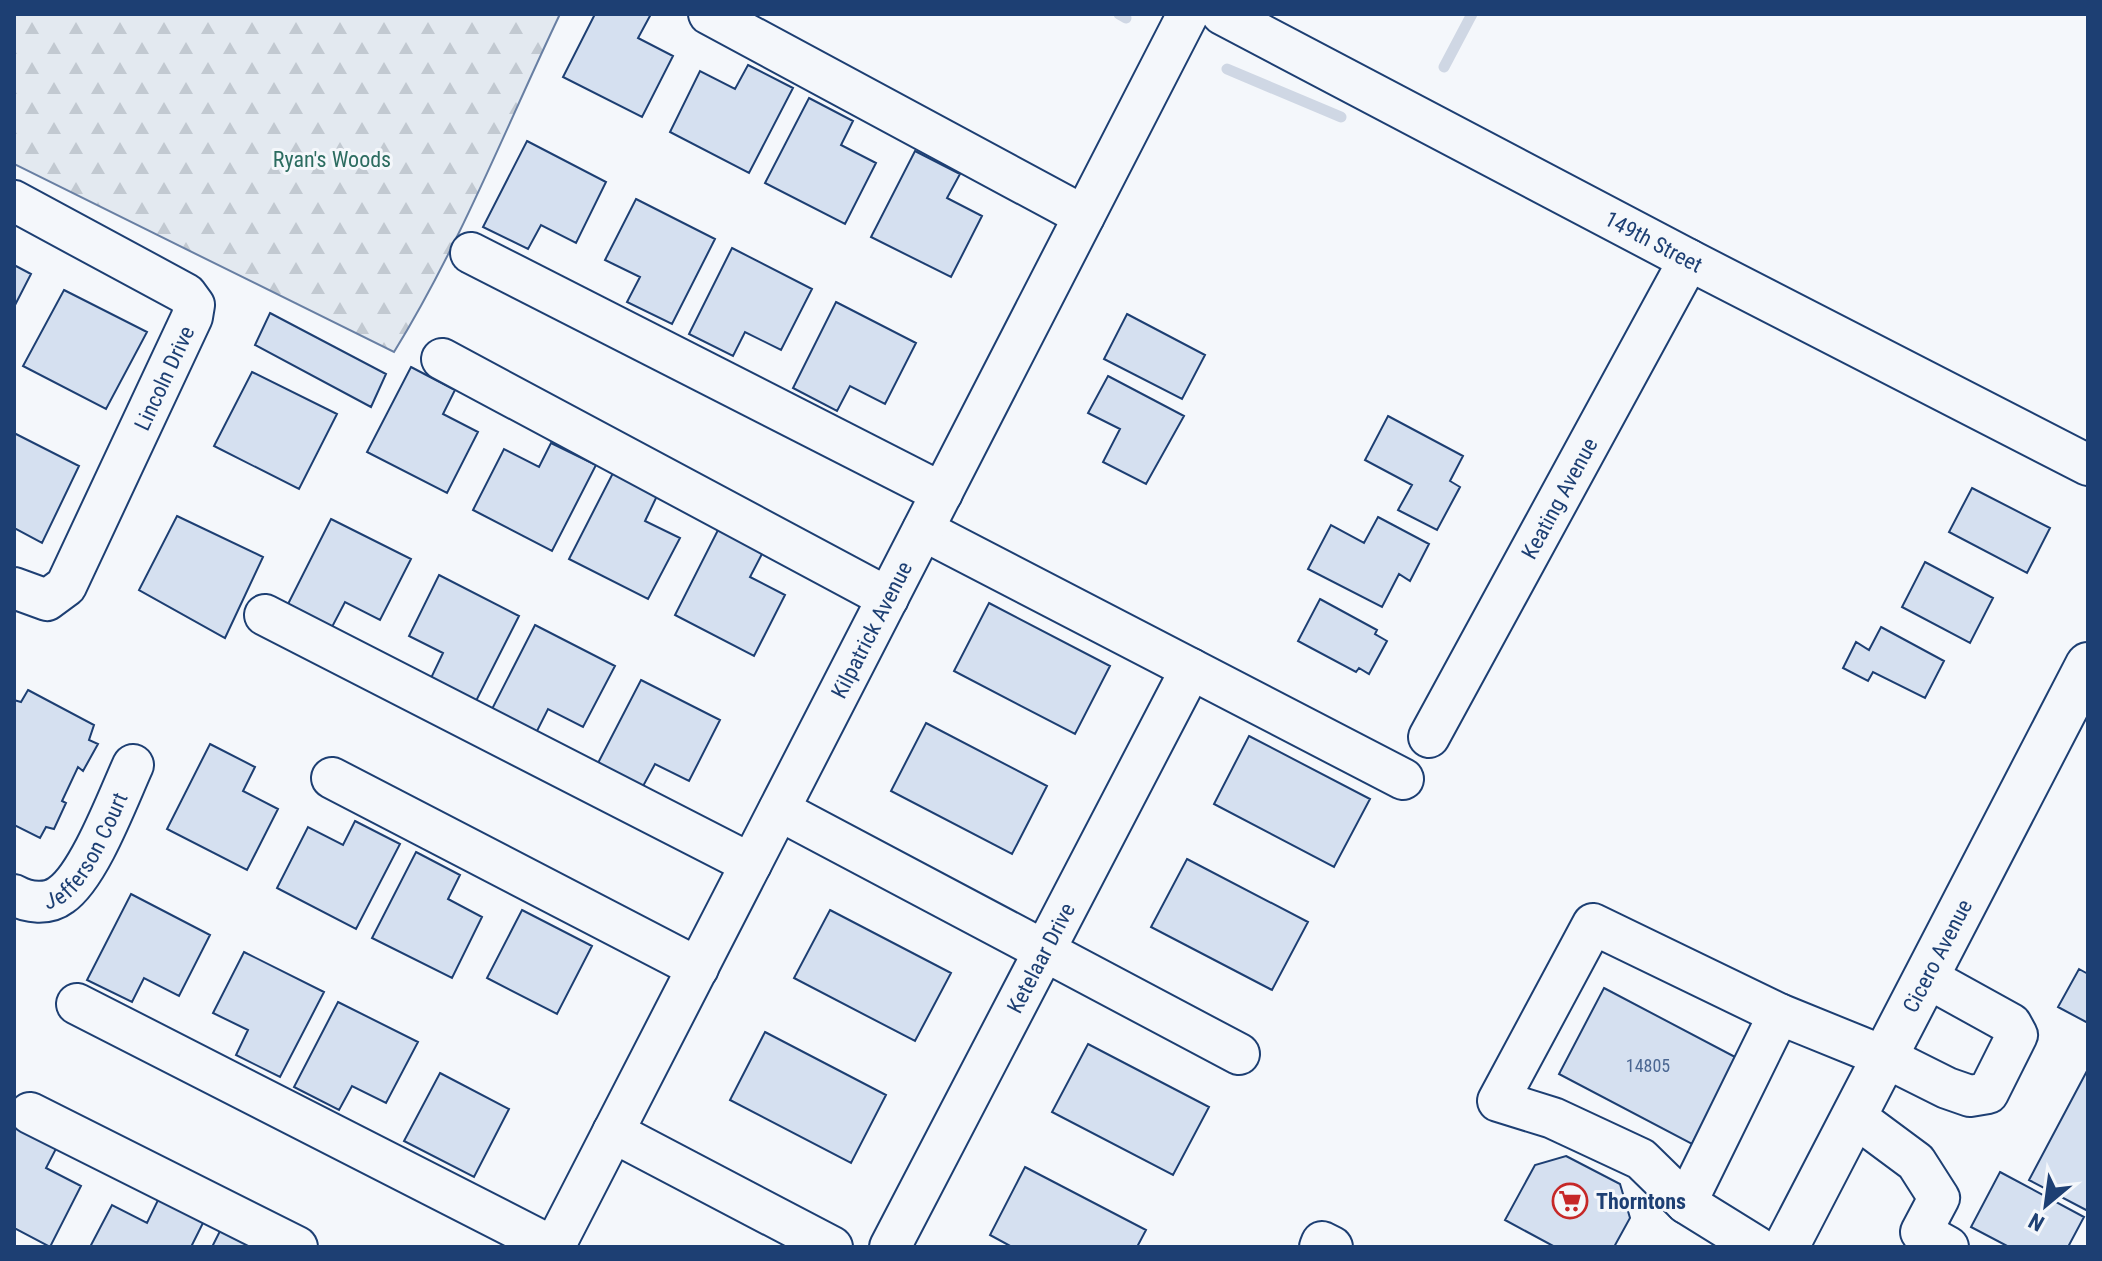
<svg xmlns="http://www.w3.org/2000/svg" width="2102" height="1261" font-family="'Roboto Condensed',sans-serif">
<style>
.forest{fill:url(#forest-firs);stroke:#687fa3;stroke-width:2}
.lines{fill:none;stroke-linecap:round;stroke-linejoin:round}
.stream{stroke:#cfd7e4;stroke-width:11}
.building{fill:#d5e0f0;stroke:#1d3f73;stroke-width:2}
.minor-casing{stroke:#1d3f73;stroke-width:44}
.major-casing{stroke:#1d3f73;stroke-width:48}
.minor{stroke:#f4f7fb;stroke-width:40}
.major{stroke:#f4f7fb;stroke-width:44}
.labels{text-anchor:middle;stroke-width:6;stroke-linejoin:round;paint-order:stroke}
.number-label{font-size:18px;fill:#4b6792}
.park-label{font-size:22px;fill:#2c6c60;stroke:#f4f7fb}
.street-label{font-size:22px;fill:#1d3f73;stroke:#f4f7fb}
.poi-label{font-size:22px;font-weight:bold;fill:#1d3f73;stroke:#f4f7fb;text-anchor:start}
</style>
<defs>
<pattern id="forest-firs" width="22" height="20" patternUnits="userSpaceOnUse" patternTransform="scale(2)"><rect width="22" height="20" fill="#e3e9f0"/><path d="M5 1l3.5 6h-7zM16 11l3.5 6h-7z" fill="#c2c9d1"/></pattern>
</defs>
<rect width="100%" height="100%" fill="#f4f7fb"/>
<path class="forest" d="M 14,14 L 560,14 C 506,127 460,245 394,352 L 14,164 Z"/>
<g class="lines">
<path class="stream" d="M 1119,14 L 1126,18
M 1444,67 L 1472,14
M 1227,69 L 1341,117"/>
</g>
<path class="building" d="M 595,14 L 651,14 L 638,38 L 673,56 L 642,117 L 563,77 Z
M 748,65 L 793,88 L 749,173 L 670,132 L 700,71 L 735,89 Z
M 809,98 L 853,121 L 841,145 L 876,163 L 845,224 L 765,183 Z
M 527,141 L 606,182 L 576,243 L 541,225 L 528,249 L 483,227 Z
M 915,151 L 960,174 L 947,198 L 982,216 L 951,277 L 871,237 Z
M 636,199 L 715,239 L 672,324 L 627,302 L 640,277 L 605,260 Z
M 732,248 L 812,289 L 781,350 L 745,332 L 733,356 L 689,334 Z
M 14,265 L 31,274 L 14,307 Z
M 64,290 L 147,332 L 106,409 L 23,366 Z
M 836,302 L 916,343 L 885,404 L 850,386 L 837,411 L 793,388 Z
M 270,313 L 386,374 L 371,407 L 255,345 Z
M 1127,314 L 1205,355 L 1182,399 L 1104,359 Z
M 411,367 L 455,390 L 443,414 L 478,432 L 447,493 L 367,452 Z
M 252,372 L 337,414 L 299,489 L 214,446 Z
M 1108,376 L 1184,416 L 1146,484 L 1103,462 L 1120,429 L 1088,413 Z
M 1388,416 L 1463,456 L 1450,481 L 1460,487 L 1437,530 L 1398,510 L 1412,485 L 1365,460 Z
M 14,433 L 79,466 L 42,543 L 14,528 Z
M 551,443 L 596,465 L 552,551 L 473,510 L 504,449 L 539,467 Z
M 613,473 L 657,496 L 645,521 L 680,538 L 648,599 L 569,559 Z
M 1972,488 L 2050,528 L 2027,573 L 1949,532 Z
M 177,516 L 263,557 L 225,638 L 139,590 Z
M 1378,517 L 1429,544 L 1410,581 L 1399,574 L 1382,607 L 1308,569 L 1331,525 L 1364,543 Z
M 331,519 L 411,559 L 380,620 L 345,602 L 332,627 L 288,604 Z
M 718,530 L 763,552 L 750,577 L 785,595 L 754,656 L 675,615 Z
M 1925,562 L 1993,598 L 1970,643 L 1902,607 Z
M 439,575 L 519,616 L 476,701 L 431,678 L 443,653 L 409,636 Z
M 1320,599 L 1377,630 L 1375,634 L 1387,641 L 1369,674 L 1359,668 L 1356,672 L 1298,641 Z
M 989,603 L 1110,666 L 1075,734 L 954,671 Z
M 535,625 L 615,666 L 583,727 L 548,709 L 536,733 L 491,711 Z
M 1881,627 L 1944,661 L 1925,698 L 1873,672 L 1868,681 L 1843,668 L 1856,642 L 1869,650 Z
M 641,680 L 720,720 L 689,781 L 655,764 L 642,788 L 597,765 Z
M 28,690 L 94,725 L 89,740 L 98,744 L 83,771 L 78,767 L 62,801 L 66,803 L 54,829 L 46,827 L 40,838 L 14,825 L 14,700 L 21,702 Z
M 926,723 L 1047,786 L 1012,854 L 891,791 Z
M 1249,736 L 1370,799 L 1334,867 L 1214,804 Z
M 210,744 L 255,767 L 243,791 L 278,809 L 247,870 L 167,829 Z
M 355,821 L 400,844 L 356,929 L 277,888 L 308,827 L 343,845 Z
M 416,852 L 460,875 L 448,899 L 482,917 L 452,978 L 372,938 Z
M 1187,859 L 1308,922 L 1272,990 L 1151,927 Z
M 131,894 L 210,935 L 179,996 L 144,978 L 132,1002 L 87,980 Z
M 522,910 L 592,946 L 557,1014 L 487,978 Z
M 830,910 L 951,973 L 915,1041 L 794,978 Z
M 244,952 L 324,992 L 280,1077 L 236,1055 L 248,1030 L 213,1013 Z
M 2079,969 L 2088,974 L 2088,1023 L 2058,1007 Z
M 1604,988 L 1737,1058 L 1692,1144 L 1559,1074 Z
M 338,1002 L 418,1042 L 386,1103 L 352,1086 L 339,1110 L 294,1087 Z
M 765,1032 L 886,1095 L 851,1163 L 730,1100 Z
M 1088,1044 L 1209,1107 L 1173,1175 L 1052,1112 Z
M 2088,1069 L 2088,1211 L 2029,1180 Z
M 440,1073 L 509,1109 L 474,1177 L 404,1141 Z
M 14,1121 L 59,1143 L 46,1168 L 81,1186 L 50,1247 L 14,1228 Z
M 1566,1156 L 1620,1184 L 1630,1218 L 1614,1247 L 1555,1247 L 1505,1220 L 1535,1165 Z
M 1025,1167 L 1146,1230 L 1137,1247 L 1012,1247 L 990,1235 Z
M 2000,1172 L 2084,1217 L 2068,1247 L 2009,1247 L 1971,1227 Z
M 159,1198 L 204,1221 L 191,1247 L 90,1247 L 112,1205 L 147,1223 Z
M 220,1231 L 252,1247 L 212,1247 Z"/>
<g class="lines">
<g class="minor-casing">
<g id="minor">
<path d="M 709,14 L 1084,216"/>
<path id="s1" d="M 1222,14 L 1689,260 L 2088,465"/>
<path d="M 14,201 L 186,294 L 194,305 L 192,317 L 66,586 L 47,600 L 14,588"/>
<path d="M 471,253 L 942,493"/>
<path d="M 442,359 L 888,598"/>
<path d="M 923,530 L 1403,779"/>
<path d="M 265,615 L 751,864"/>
<path id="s2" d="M 1429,737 L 1689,260"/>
<path d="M 332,778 L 698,968"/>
<path d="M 779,810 L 1239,1054"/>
<path id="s3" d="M 14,895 C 28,903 48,905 61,895 C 89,876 118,798 133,765"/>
<path d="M 77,1004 L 553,1247"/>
<path d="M 30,1113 L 297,1247"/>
<path d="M 1854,1116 L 1916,1162 L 1939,1198 L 1921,1232 L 1948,1247"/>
<path d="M 613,1132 L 832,1247"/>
<path d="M 1686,1203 L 1641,1159 L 1553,1118 L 1498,1101 L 1593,924 L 1779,1014"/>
<path id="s4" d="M 554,1247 L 1188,14"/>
<path id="s5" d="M 890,1247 L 1191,669"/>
<path d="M 1320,1247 L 1322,1242 L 1332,1247"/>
<path d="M 1757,1247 L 1686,1203 L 1779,1014 L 1885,1057 L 1947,1088 L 1970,1096 L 1988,1093 L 2017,1035 L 2011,1024 L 1926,977"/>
</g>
</g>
<g class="major-casing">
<g id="major">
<path id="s6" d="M 1786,1247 L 2088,665"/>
</g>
</g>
<use href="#minor" class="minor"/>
<use href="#major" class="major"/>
</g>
<defs>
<g id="supermarket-ring" transform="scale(1.8)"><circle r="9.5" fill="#f4f7fb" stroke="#c62828" stroke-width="1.5"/><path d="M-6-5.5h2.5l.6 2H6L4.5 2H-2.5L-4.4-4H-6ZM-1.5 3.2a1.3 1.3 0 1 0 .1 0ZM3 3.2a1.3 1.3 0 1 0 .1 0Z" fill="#c62828"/></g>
</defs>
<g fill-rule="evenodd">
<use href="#supermarket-ring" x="1570" y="1201"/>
</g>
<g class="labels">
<g class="number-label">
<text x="1648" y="1072">14805</text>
</g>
<g class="park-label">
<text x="332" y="167">Ryan's Woods</text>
</g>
<g class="street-label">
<text dy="8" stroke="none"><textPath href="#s1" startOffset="488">149th Street</textPath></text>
<text transform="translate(164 378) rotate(-65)" y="8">Lincoln Drive</text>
<text dy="8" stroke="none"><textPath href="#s2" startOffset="272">Keating Avenue</textPath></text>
<text dy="8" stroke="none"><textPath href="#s4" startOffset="694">Kilpatrick Avenue</textPath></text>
<text dy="8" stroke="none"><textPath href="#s3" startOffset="100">Jefferson Court</textPath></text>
<text dy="8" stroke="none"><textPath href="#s6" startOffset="328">Cicero Avenue</textPath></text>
<text dy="8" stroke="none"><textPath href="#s5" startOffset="326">Ketelaar Drive</textPath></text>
</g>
<g class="poi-label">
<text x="1596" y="1209">Thorntons</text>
</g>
</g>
<rect width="2102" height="1261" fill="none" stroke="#1d3f73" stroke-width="32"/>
<g transform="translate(2046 1205) rotate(209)" stroke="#f4f7fb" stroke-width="6" paint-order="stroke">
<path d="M0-6L14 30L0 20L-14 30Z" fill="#1d3f73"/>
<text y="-12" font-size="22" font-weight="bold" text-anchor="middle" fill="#1d3f73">N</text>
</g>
</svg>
